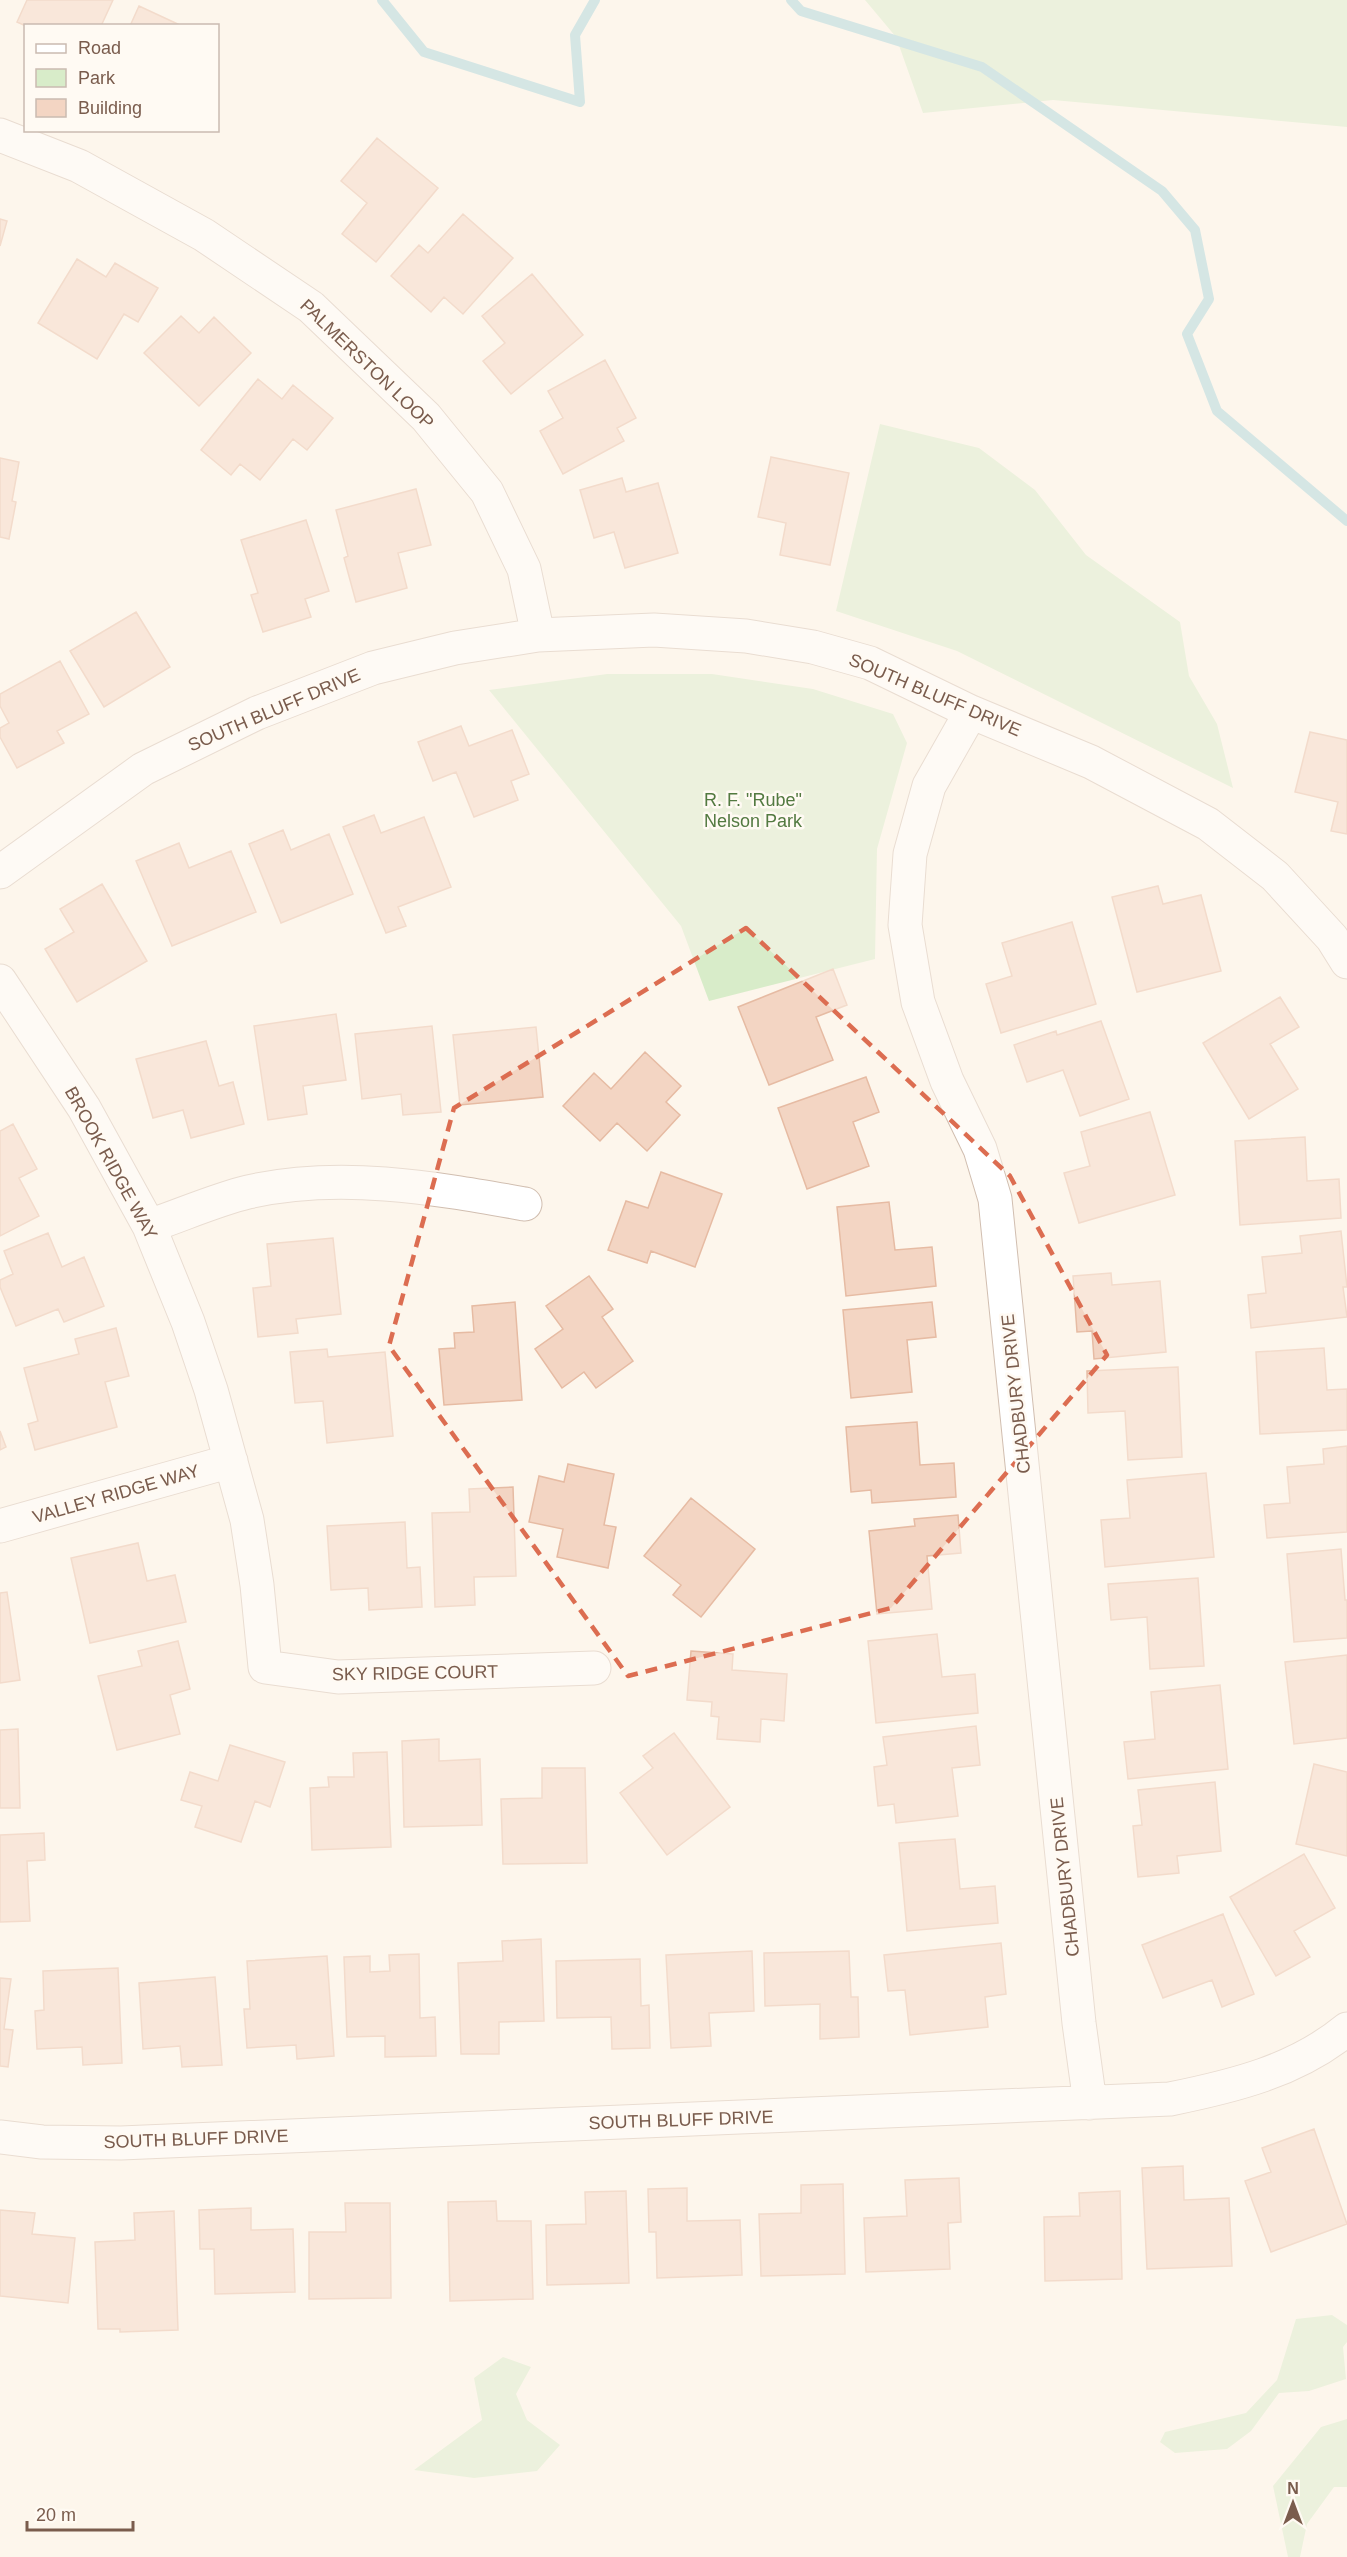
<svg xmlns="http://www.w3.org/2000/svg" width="1347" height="2557" font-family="Arial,sans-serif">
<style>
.green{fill:#d8ecc9}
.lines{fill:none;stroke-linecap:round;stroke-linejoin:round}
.stream{stroke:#a5d3da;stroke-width:10}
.building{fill:#f3d5c3;stroke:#e6bba3;stroke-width:1.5}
.minor-casing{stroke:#d1beb0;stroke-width:35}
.minor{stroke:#fff;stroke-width:33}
.marked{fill:none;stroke:#dc6d51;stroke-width:4.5;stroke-dasharray:12 8;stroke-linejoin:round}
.labels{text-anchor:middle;stroke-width:5;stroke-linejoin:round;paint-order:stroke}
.street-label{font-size:18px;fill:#7a5c4d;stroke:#fffaf3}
.park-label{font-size:18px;fill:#537a41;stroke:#fffaf3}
</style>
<rect width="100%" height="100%" fill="#fdf6ec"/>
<path class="green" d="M 865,0 L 1347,0 L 1347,127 L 1053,100 L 923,113 L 896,37 Z
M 880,424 L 979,448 L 1035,490 L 1086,555 L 1180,622 L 1189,676 L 1217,724 L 1233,788 L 957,651 L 836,611 Z
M 607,674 L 712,674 L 813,689 L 893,714 L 907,743 L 877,849 L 875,959 L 709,1001 L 681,926 L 489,690 Z
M 1332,2315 L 1347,2325 L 1347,2342 L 1343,2347 L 1346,2379 L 1309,2391 L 1279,2393 L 1251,2431 L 1227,2449 L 1175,2453 L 1160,2442 L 1165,2432 L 1246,2413 L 1277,2380 L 1296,2319 Z
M 503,2357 L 531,2367 L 516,2394 L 527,2420 L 560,2445 L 537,2471 L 474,2478 L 414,2470 L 482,2420 L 474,2378 Z
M 1347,2419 L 1347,2487 L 1334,2487 L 1307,2524 L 1300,2557 L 1288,2557 L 1273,2486 L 1321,2427 Z"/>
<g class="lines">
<path class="stream" d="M 382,0 L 424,52 L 580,102 L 575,35 L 595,0
M 791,0 L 801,11 L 982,67 L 1162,191 L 1195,230 L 1209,299 L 1187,334 L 1217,411 L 1347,521"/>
</g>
<path class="building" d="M 27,0 L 113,0 L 101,26 L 26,26 L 17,22 Z
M 139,6 L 182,26 L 130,26 Z
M 377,138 L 438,188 L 376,262 L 342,234 L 367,203 L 341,181 Z
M 463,214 L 513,258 L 463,314 L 444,297 L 431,312 L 391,276 L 419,245 L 428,253 Z
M 0,219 L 7,221 L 0,246 Z
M 77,259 L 106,277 L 115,263 L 158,288 L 138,322 L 124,314 L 97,359 L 38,323 Z
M 532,274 L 583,335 L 511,394 L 483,361 L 505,343 L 482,316 Z
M 181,316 L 199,333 L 214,317 L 251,353 L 199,406 L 144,353 Z
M 605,360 L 636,418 L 617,428 L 624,441 L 563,474 L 540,431 L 563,418 L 548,391 Z
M 258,379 L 282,399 L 293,385 L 333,418 L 307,450 L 293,439 L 260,480 L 240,464 L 231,475 L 201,450 Z
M 771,457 L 849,473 L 830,565 L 780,555 L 786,523 L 758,517 Z
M 0,458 L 19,462 L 12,501 L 16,502 L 9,539 L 0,537 Z
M 622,478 L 626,492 L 658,483 L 678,553 L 625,568 L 614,532 L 594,538 L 580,490 Z
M 416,489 L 431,545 L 398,553 L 407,588 L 356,602 L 344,558 L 348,556 L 336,510 Z
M 306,520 L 329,591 L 305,599 L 311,617 L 263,632 L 251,595 L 258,593 L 241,540 Z
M 136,612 L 170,667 L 104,707 L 70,651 Z
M 60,661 L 89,714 L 57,731 L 64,743 L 17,768 L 0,737 L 0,728 L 9,723 L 0,706 L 0,694 Z
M 461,726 L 469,746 L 512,730 L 529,774 L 511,781 L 518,800 L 474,817 L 456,772 L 433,781 L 418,742 Z
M 1310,732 L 1347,740 L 1347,834 L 1331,831 L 1338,802 L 1295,792 Z
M 374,815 L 381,833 L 424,817 L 451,887 L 398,907 L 406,926 L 386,933 L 343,827 Z
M 283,830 L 291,850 L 329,834 L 353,894 L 281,923 L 249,844 Z
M 179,843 L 189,868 L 231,851 L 256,912 L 172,946 L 136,861 Z
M 102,884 L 147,961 L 77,1002 L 45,949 L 74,932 L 60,909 Z
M 1158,886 L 1163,904 L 1201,895 L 1221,971 L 1137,992 L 1112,897 Z
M 1072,922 L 1096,1004 L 1001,1033 L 986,984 L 1012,976 L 1002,943 Z
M 833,969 L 847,1005 L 816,1017 L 833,1060 L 769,1085 L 738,1007 Z
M 1280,997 L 1299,1027 L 1270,1044 L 1298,1089 L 1249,1119 L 1203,1043 Z
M 336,1014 L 346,1080 L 303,1086 L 307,1114 L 268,1120 L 254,1026 Z
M 1101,1021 L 1129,1099 L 1080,1116 L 1063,1070 L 1027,1082 L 1014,1045 L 1056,1031 L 1057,1035 Z
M 432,1026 L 441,1112 L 403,1115 L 401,1094 L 362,1099 L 355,1034 Z
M 536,1027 L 543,1097 L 460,1105 L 453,1035 Z
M 206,1041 L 219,1086 L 233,1082 L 244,1124 L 191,1138 L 183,1110 L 153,1118 L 136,1059 Z
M 645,1052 L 681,1086 L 666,1102 L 680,1115 L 647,1151 L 617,1123 L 600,1141 L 563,1106 L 594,1073 L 611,1089 Z
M 866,1077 L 879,1112 L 853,1122 L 869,1166 L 807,1189 L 778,1108 Z
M 1150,1112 L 1175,1195 L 1079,1223 L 1064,1173 L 1090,1166 L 1081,1132 Z
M 13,1124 L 37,1169 L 19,1178 L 39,1216 L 0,1236 L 0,1131 Z
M 1305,1137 L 1307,1181 L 1339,1179 L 1341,1218 L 1240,1225 L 1235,1141 Z
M 661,1172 L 722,1194 L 695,1267 L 651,1251 L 647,1263 L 608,1250 L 626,1201 L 648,1208 Z
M 889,1202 L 895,1250 L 932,1247 L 936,1286 L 846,1296 L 837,1207 Z
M 1341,1231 L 1347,1287 L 1343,1287 L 1347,1317 L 1251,1328 L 1248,1295 L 1266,1293 L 1262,1257 L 1302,1253 L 1300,1236 Z
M 48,1233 L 62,1267 L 84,1257 L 104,1306 L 64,1322 L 58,1309 L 16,1326 L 0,1287 L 0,1280 L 13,1274 L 4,1251 Z
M 333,1238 L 341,1314 L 296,1319 L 298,1333 L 258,1337 L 253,1288 L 271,1286 L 267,1244 Z
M 1111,1273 L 1112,1285 L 1160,1281 L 1166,1352 L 1094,1359 L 1092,1331 L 1077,1332 L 1073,1276 Z
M 589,1276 L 613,1309 L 602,1317 L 633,1361 L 596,1388 L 584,1372 L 562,1388 L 535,1349 L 563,1329 L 546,1306 Z
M 515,1302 L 522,1400 L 444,1405 L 439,1349 L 455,1348 L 454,1333 L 474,1332 L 472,1306 Z
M 932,1302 L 936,1337 L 907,1340 L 912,1392 L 851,1398 L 843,1310 Z
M 116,1328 L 129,1376 L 105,1382 L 117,1427 L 35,1450 L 28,1424 L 38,1421 L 24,1368 L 79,1354 L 75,1339 Z
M 1324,1348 L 1327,1390 L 1347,1389 L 1347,1430 L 1260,1434 L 1256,1352 Z
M 327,1349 L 328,1357 L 385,1352 L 393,1436 L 327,1443 L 323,1401 L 295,1403 L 290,1352 Z
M 1178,1367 L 1182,1457 L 1128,1460 L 1125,1411 L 1088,1413 L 1087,1371 Z
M 917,1422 L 920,1465 L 954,1463 L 956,1497 L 872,1503 L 871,1490 L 851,1492 L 846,1427 Z
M 0,1431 L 6,1447 L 0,1450 Z
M 1347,1446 L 1347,1532 L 1267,1538 L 1264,1505 L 1290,1503 L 1287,1467 L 1324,1464 L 1323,1449 Z
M 568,1464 L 614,1474 L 604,1525 L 616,1527 L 608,1568 L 557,1557 L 563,1529 L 529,1522 L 539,1476 L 564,1482 Z
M 1206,1473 L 1214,1557 L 1105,1567 L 1101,1520 L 1130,1518 L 1127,1480 Z
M 513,1487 L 516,1576 L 474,1577 L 475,1605 L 435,1607 L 432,1513 L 470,1512 L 469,1489 Z
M 691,1498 L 755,1549 L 701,1617 L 673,1595 L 681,1585 L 644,1556 Z
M 958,1515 L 961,1553 L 927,1556 L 932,1609 L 877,1614 L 869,1531 L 915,1526 L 914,1519 Z
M 405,1522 L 407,1568 L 420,1567 L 422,1607 L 369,1610 L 368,1588 L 331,1590 L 327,1526 Z
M 138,1543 L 147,1581 L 175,1575 L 186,1622 L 90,1643 L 71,1558 Z
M 1341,1549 L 1345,1600 L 1347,1600 L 1347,1638 L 1294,1642 L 1287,1554 Z
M 1198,1578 L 1204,1666 L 1150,1669 L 1147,1617 L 1111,1620 L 1108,1584 Z
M 7,1592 L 20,1680 L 0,1683 L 0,1593 Z
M 937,1634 L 942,1677 L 975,1674 L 978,1713 L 876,1723 L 868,1641 Z
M 178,1641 L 190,1689 L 170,1695 L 180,1734 L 117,1750 L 98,1676 L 142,1666 L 138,1651 Z
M 691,1651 L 733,1654 L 732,1670 L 787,1674 L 784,1721 L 761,1719 L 760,1742 L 717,1739 L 719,1717 L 711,1716 L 712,1702 L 687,1700 Z
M 1347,1655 L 1347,1738 L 1294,1744 L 1285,1662 Z
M 1220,1685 L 1228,1769 L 1128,1779 L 1124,1742 L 1155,1739 L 1151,1692 Z
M 976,1726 L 980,1765 L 952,1768 L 958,1816 L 896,1823 L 894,1804 L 878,1806 L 874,1767 L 887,1765 L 883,1737 Z
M 18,1729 L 20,1808 L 0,1808 L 0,1730 Z
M 674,1733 L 730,1807 L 667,1855 L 620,1793 L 653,1768 L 643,1756 Z
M 439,1739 L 439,1761 L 480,1759 L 482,1825 L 404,1827 L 402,1741 Z
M 230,1745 L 285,1762 L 270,1807 L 255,1801 L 241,1842 L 195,1827 L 202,1806 L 181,1800 L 190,1772 L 218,1781 Z
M 387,1752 L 391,1847 L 312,1850 L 310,1788 L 329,1787 L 328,1777 L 354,1777 L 353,1753 Z
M 1314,1764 L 1347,1772 L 1347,1856 L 1296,1844 Z
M 542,1768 L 585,1768 L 587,1863 L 503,1864 L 501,1799 L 542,1798 Z
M 1215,1782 L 1221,1851 L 1177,1856 L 1179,1873 L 1138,1877 L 1133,1826 L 1142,1825 L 1138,1790 Z
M 44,1833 L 45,1860 L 27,1861 L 30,1921 L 0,1922 L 0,1835 Z
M 955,1839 L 960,1889 L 995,1886 L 998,1923 L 907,1931 L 899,1843 Z
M 1304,1854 L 1335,1908 L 1294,1931 L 1310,1957 L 1276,1976 L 1230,1897 Z
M 1223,1914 L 1254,1994 L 1222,2007 L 1212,1980 L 1163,1998 L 1142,1945 Z
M 541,1939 L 544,2021 L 499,2022 L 499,2054 L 461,2054 L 458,1963 L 503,1961 L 502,1941 Z
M 1001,1943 L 1006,1994 L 985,1997 L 988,2027 L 910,2035 L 905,1990 L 888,1991 L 884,1955 Z
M 752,1951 L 754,2011 L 709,2013 L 711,2046 L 671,2048 L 666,1955 Z
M 849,1951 L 851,1997 L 858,1997 L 859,2037 L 820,2039 L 820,2004 L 765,2006 L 764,1953 Z
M 419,1954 L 420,2018 L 435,2017 L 436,2056 L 385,2057 L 385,2036 L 347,2037 L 344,1957 L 370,1956 L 370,1972 L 390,1971 L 389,1955 Z
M 327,1956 L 334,2056 L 297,2059 L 296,2045 L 247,2048 L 244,2009 L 250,2009 L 247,1961 Z
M 640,1959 L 641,2006 L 649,2005 L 650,2048 L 612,2049 L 611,2017 L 557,2018 L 556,1961 Z
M 118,1968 L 122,2063 L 83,2065 L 82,2047 L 37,2049 L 35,2011 L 44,2010 L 43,1971 Z
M 215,1977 L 222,2065 L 182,2067 L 180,2046 L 143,2049 L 139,1983 Z
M 0,1978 L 11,1979 L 4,2029 L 13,2030 L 8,2067 L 0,2066 Z
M 1314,2129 L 1347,2224 L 1271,2252 L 1245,2181 L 1271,2172 L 1262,2148 Z
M 1183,2166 L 1184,2200 L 1229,2198 L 1232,2266 L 1147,2269 L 1142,2168 Z
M 959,2178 L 961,2222 L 948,2223 L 950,2269 L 866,2272 L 864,2218 L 907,2216 L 905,2180 Z
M 843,2184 L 845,2274 L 761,2276 L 759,2214 L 801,2213 L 801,2185 Z
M 687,2188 L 687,2221 L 740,2220 L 742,2275 L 657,2278 L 656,2232 L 649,2232 L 648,2189 Z
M 626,2191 L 629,2283 L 547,2285 L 546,2225 L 586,2224 L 585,2192 Z
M 1120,2191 L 1122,2279 L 1045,2281 L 1044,2217 L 1080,2216 L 1079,2193 Z
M 496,2201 L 497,2221 L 531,2221 L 533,2299 L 450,2301 L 448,2202 Z
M 345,2203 L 390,2203 L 391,2298 L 309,2299 L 309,2232 L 346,2232 Z
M 251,2208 L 251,2230 L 293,2229 L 295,2292 L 215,2294 L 214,2249 L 200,2249 L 199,2210 Z
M 0,2210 L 35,2213 L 32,2234 L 75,2238 L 68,2303 L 0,2296 Z
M 174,2211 L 178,2330 L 120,2332 L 120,2329 L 98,2329 L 95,2242 L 135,2240 L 134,2213 Z"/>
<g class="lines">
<g class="minor-casing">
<path id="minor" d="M 0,135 L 79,166 L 204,235 L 311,307 L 426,417 L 487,492 L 524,569 L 538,635
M 971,712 L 929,786 L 910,854 L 905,925 L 918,1002 L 947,1081 L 980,1149 L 995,1199 L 1079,2023 L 1090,2103
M 0,872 L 143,769 L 257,713 L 373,668 L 455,648 L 538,635 L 654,630 L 746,636 L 813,647 L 870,663 L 971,712 L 1091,762 L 1208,824 L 1275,876 L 1332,938 L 1347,962
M 0,981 L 84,1108 L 149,1226 L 188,1322 L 211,1390 L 247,1520 L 257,1585 L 265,1667 L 338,1677 L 594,1668
M 149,1226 C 182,1215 215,1200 248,1192 C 340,1171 434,1188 525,1204
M 0,1526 L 231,1461
M 0,2137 L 42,2142 L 121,2143 L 1170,2099 C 1234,2086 1296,2071 1347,2029"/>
</g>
<use href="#minor" class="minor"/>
</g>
<path d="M0 0H1347V2557H0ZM 746,928 L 1010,1176 L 1107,1355 L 891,1608 L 628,1676 L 389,1346 L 454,1108 Z" fill="#fdf6ec" fill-opacity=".55" fill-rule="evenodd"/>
<path class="marked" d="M 746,928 L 1010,1176 L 1107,1355 L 891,1608 L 628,1676 L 389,1346 L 454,1108 Z"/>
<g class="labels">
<g class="street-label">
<text transform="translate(367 364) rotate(44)" y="6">PALMERSTON LOOP</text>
<text transform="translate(935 695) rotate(23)" y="6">SOUTH BLUFF DRIVE</text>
<text transform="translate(274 710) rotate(-23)" y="6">SOUTH BLUFF DRIVE</text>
<text transform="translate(111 1163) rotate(61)" y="6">BROOK RIDGE WAY</text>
<text transform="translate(1016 1394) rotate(-96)" y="6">CHADBURY DRIVE</text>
<text transform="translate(116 1494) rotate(-16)" y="6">VALLEY RIDGE WAY</text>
<text transform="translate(415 1673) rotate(-1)" y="6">SKY RIDGE COURT</text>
<text transform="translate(1065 1877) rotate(-96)" y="6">CHADBURY DRIVE</text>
<text transform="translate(681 2120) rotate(-2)" y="6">SOUTH BLUFF DRIVE</text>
<text transform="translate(196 2139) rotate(-2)" y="6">SOUTH BLUFF DRIVE</text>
</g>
<g class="park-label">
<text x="753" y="806">R. F. "Rube"<tspan x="753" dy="21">Nelson Park</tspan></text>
</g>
</g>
<rect x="24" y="24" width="195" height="108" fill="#fffaf3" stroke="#cabbb1" stroke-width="1.5"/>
<rect x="36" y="44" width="30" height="9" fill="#ffffff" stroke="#cabbb1" stroke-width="1.5"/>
<text x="78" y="54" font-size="18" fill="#7a5c4d">Road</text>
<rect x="36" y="69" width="30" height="18" fill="#d8ecc9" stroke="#cabbb1" stroke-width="1.5"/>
<text x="78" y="84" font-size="18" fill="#7a5c4d">Park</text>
<rect x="36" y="99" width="30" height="18" fill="#f3d5c3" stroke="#cabbb1" stroke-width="1.5"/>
<text x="78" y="114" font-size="18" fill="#7a5c4d">Building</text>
<g transform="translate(1293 2503)" stroke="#fffaf3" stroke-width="4.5" paint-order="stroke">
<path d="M0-4.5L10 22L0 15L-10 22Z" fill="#7a5c4d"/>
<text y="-9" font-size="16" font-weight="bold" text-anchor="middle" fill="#7a5c4d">N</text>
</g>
<path d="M27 2521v9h106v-9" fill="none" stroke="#7a5c4d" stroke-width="3"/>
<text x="36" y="2521" font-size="18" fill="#7a5c4d" stroke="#fffaf3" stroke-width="4.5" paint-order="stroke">20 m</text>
</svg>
